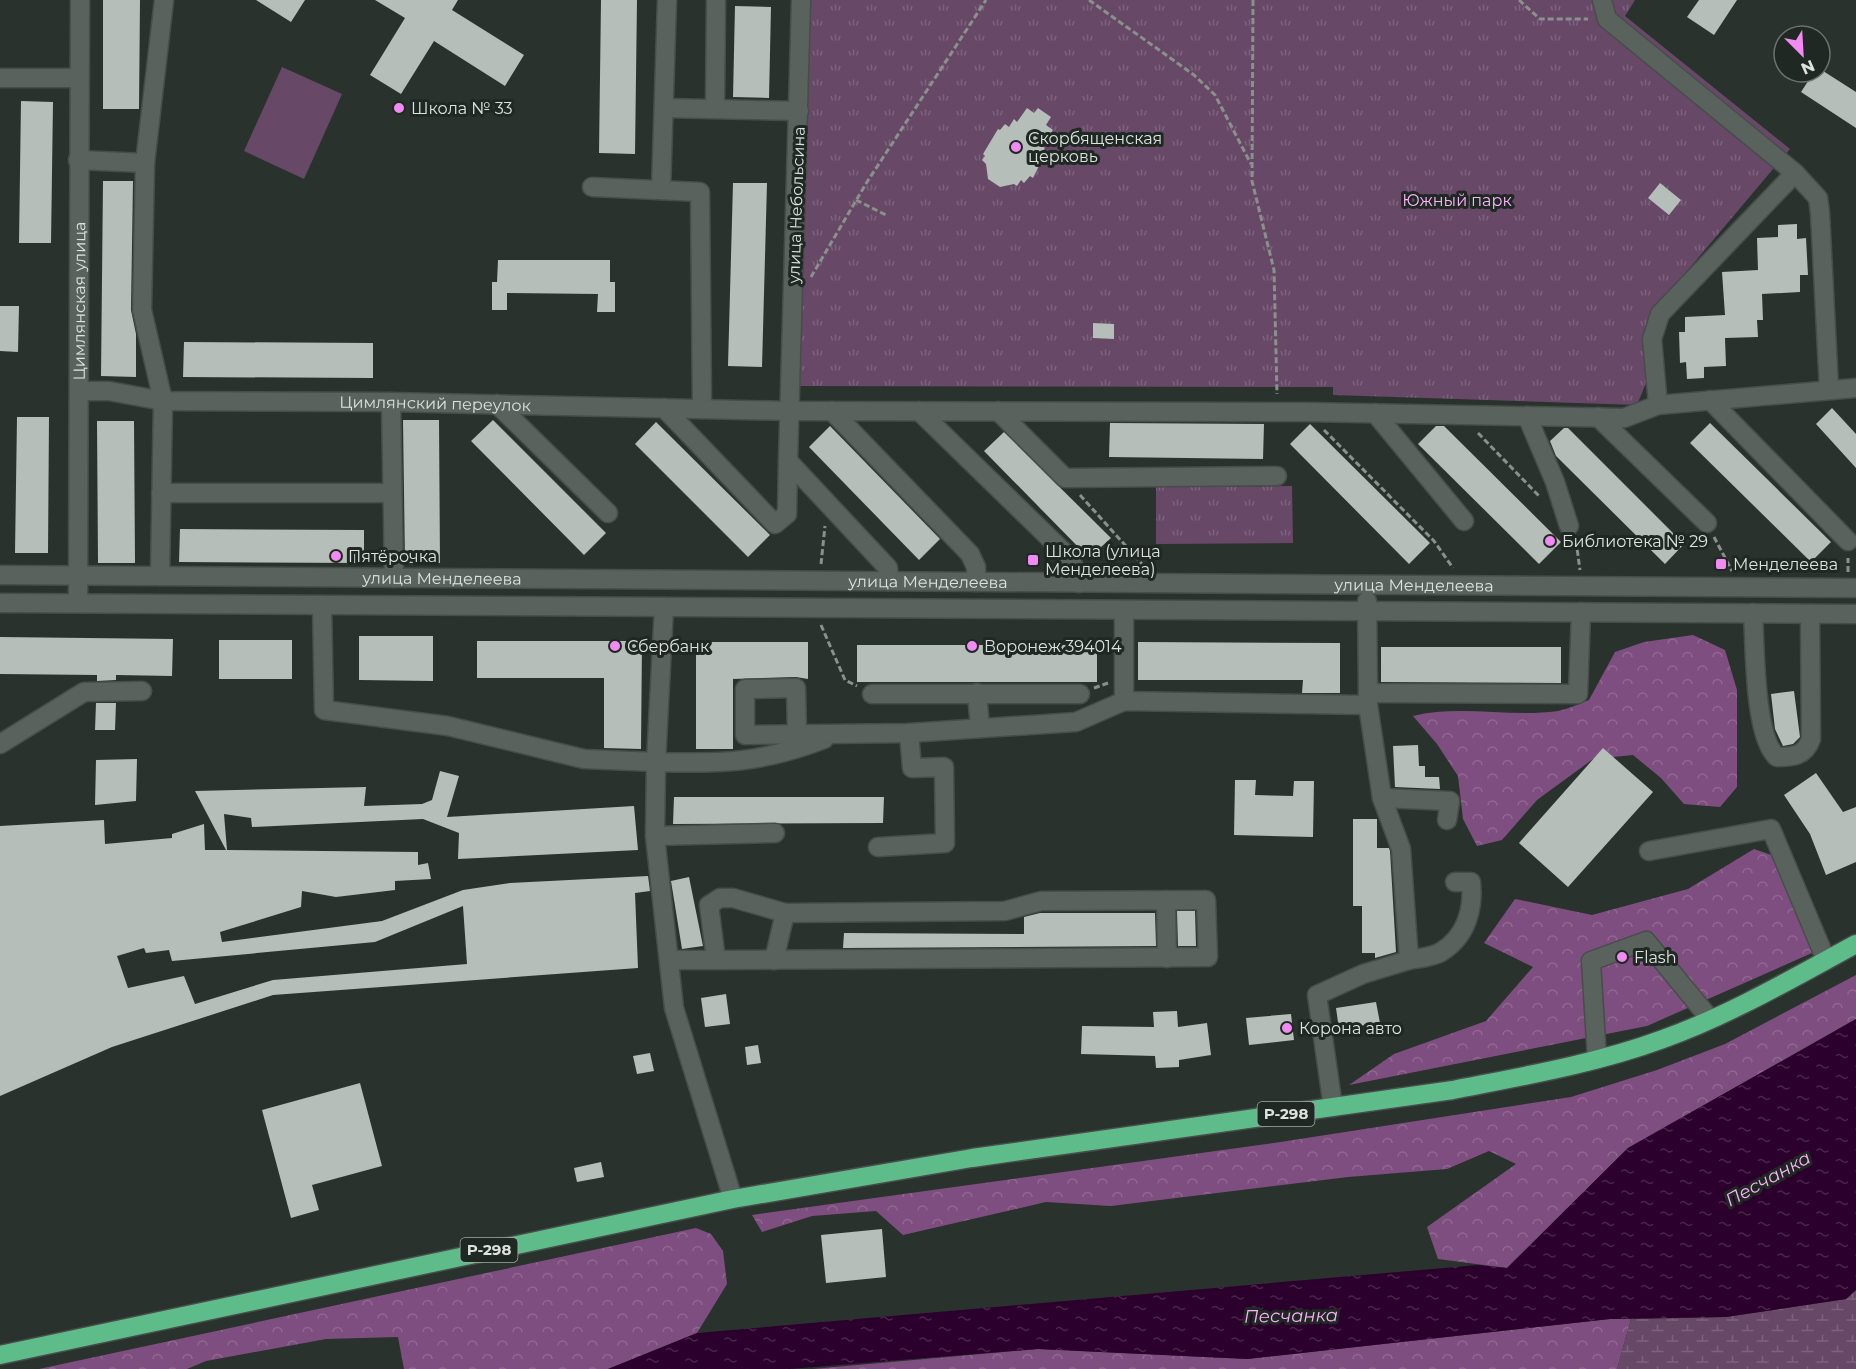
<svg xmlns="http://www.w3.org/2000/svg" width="1856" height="1369" font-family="Montserrat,sans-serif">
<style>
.forest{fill:url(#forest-crowns)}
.wetland{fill:url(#wetland-marsh)}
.park{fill:url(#park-tufts)}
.garden{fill:#674867}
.water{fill:url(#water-ripples)}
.building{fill:#b5beb8;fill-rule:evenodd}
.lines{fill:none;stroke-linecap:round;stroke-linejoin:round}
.minor-casing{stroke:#474d4a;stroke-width:21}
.highway-casing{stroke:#474d4a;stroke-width:21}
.path{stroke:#8a918d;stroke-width:3;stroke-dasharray:6 3;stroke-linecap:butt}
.minor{stroke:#59625d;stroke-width:18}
.highway{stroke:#5ebc8b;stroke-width:18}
.poi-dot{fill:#f28af3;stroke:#202823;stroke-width:2}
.labels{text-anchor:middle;stroke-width:6;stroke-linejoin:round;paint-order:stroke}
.shield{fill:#202823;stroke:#a4aaa7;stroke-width:1.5}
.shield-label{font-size:15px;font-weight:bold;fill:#dde2df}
.poi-label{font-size:16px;fill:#dde2df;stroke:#202823;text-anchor:start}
.park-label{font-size:16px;fill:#fbb2fb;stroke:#202823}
.street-label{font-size:16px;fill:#dde2df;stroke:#202823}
.water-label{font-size:18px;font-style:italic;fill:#fab1fa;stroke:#202823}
</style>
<defs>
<pattern id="forest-crowns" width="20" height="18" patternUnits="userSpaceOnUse" patternTransform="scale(1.5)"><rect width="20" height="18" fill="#7f4e80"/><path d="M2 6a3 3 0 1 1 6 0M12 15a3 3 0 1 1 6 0" fill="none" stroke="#916792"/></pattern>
<pattern id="wetland-marsh" width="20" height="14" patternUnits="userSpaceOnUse" patternTransform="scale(1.5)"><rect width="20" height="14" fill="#674867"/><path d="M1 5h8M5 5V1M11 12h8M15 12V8" fill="none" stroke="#7c627c"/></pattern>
<pattern id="park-tufts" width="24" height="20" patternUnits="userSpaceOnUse" patternTransform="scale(1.5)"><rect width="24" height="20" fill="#674867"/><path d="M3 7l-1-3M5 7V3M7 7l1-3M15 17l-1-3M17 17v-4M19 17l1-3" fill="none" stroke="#7c627c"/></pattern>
<pattern id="water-ripples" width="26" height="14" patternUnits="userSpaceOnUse" patternTransform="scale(1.5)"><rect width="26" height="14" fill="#2c002d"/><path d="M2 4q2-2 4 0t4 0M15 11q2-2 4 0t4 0" fill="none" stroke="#4a254b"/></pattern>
</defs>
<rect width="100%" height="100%" fill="#2a322d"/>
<path class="forest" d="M 1693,635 L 1725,650 L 1737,690 L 1737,787 L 1720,807 L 1684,804 L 1661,778 L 1633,755 L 1593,759 L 1537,800 L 1502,840 L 1477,846 L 1463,819 L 1458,776 L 1437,744 L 1413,716 C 1460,704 1510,718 1558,711 C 1568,709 1579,704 1589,700 L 1615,652 L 1644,642 Z
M 1754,849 L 1777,857 L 1812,953 L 1647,1026 L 1349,1085 L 1394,1054 L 1486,1021 L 1533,967 L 1484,943 L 1515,899 L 1592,915 L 1688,889 Z
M 1856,975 L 1856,1019 L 1628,1148 L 1507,1268 L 1438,1259 L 1427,1227 L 1516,1164 L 1489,1151 L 1447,1169 L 1348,1177 L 1111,1206 L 1046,1202 L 903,1235 L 876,1211 L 812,1216 L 762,1232 L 752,1215 L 1274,1143 L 1571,1097 L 1657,1070 L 1725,1044 Z
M 696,1228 L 711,1234 L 723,1251 L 727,1284 L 697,1333 L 608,1369 L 404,1369 L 398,1337 L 326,1339 L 206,1361 L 187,1369 L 39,1369 Z
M 1610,1319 L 1631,1319 L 1617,1369 L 813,1369 L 1038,1349 L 1247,1359 Z"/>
<path class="wetland" d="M 1856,1290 L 1856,1369 L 1617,1369 L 1631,1319 L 1726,1317 L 1846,1299 Z"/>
<path class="park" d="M 805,0 L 1635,0 L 1625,16 L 1790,149 L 1650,315 L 1647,342 L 1651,371 L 1637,405 L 1333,395 L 1333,387 L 795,386 Z
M 1292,486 L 1293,543 L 1156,544 L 1156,487 Z"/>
<path class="garden" d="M 282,67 L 342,94 L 304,179 L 244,151 Z"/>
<path class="water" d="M 1856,1019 L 1856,1290 L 1846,1299 L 1726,1317 L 1610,1319 L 1247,1359 L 1038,1349 L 790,1369 L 608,1369 L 697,1333 L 1478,1265 L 1507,1268 L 1628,1148 Z"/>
<path class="building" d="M 103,0 L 140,0 L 139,109 L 103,109 Z
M 256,0 L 305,0 L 291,22 Z
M 375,0 L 458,0 L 452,10 L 524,55 L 505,86 L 434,41 L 401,94 L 370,75 L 405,18 Z
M 601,0 L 637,0 L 635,154 L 599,153 Z
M 1699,0 L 1737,0 L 1714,35 L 1687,17 Z
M 735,6 L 771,7 L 769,98 L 733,97 Z
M 1820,69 L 1856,92 L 1856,128 L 1801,92 L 1814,72 L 1820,72 Z
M 21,101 L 53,102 L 51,243 L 19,243 Z
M 1027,108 L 1034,113 L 1038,108 L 1051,117 L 1046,125 L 1053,130 L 1042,146 L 1045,148 L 1040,155 L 1043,158 L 1033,178 L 1030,176 L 1024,183 L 1021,180 L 1017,186 L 1014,184 L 1000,187 L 988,179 L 986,164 L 982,160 L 985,156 L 983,154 L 998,129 L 1000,130 L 1005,124 L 1009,127 L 1014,119 L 1017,122 Z
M 103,181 L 133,181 L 131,310 L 136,334 L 136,377 L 101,376 Z
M 733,183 L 767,183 L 762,367 L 728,366 Z
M 1660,183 L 1681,200 L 1669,215 L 1648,198 Z
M 1797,224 L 1797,239 L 1806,238 L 1808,275 L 1800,275 L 1800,292 L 1762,294 L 1763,320 L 1757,320 L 1758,337 L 1725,338 L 1726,366 L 1704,367 L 1704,378 L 1687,379 L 1686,362 L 1680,363 L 1679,332 L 1685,332 L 1685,317 L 1725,315 L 1722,272 L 1758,270 L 1757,238 L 1778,237 L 1778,225 Z
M 498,260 L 610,260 L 610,282 L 615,282 L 615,312 L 597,312 L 598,294 L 507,293 L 507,310 L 492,310 L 492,282 L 497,282 Z
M 0,306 L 19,306 L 18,352 L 0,351 Z
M 1093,323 L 1114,324 L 1114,339 L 1093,338 Z
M 184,342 L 373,343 L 373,378 L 183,377 Z
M 1832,408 L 1856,434 L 1856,468 L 1816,424 Z
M 17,417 L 49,417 L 48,553 L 15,553 Z
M 403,420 L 439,420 L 440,563 L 405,563 Z
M 493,420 L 606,533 L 584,555 L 471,441 Z
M 97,421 L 134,421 L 135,563 L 98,563 Z
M 656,422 L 770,535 L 748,557 L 635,444 Z
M 1110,423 L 1264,424 L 1263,459 L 1109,457 Z
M 1710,423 L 1831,542 L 1811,562 L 1690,443 Z
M 1310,424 L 1430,543 L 1409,564 L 1290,444 Z
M 830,426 L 940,539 L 919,560 L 809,447 Z
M 1436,426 L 1444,426 L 1561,542 L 1539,564 L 1418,444 Z
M 1564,428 L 1568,428 L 1684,544 L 1665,564 L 1556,456 L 1550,441 Z
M 1004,432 L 1111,538 L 1089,558 L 984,451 Z
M 180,529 L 364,530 L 364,563 L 179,562 Z
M 359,636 L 433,636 L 433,681 L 359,680 Z
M 0,637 L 173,639 L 172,676 L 116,675 L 116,680 L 97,681 L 97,675 L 0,674 Z
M 219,640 L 292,640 L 292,679 L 219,679 Z
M 477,641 L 642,641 L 641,749 L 604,748 L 604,678 L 477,678 Z
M 696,642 L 808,642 L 808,679 L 796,677 L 733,679 L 733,749 L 696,749 Z
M 1138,642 L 1340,643 L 1340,693 L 1302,693 L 1303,680 L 1138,680 Z
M 857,645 L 1097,645 L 1097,682 L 857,682 Z
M 1381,647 L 1561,647 L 1561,683 L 1381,682 Z
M 1794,691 L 1800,737 L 1793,744 L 1783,746 L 1775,729 L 1771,694 Z
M 96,703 L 116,703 L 115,730 L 95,730 Z
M 1418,745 L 1419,766 L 1425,766 L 1425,777 L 1439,777 L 1440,789 L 1395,787 L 1393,746 Z
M 1603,748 L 1653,792 L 1568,887 L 1519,843 Z
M 137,759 L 136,801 L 95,805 L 96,760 Z
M 440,771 L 459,776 L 447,817 L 634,806 L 638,850 L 458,859 L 459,833 L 423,819 L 252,827 L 251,818 L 224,814 L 227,850 L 418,852 L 418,865 L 428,863 L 431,879 L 395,881 L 395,890 L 336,897 L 302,891 L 301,907 L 220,932 L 222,942 L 382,921 L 463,890 L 510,883 L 648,876 L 650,891 L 635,893 L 638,968 L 273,995 L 112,1047 L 0,1096 L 0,826 L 104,820 L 105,844 L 172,838 L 172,834 L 204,824 L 205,850 L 226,850 L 195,791 L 366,787 L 364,806 L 422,804 L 432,800 ZM 463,906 L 467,964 L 273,980 L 195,1004 L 184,976 L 128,988 L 117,956 L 144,948 L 146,953 L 169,950 L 172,961 L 375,942 Z
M 1816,773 L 1843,812 L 1856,807 L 1856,862 L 1826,875 L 1810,834 L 1784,795 Z
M 1235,780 L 1256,780 L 1255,795 L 1293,796 L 1294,781 L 1314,781 L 1313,837 L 1234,835 Z
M 674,797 L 884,797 L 883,823 L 673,824 Z
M 1353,819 L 1377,819 L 1377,848 L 1389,848 L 1390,851 L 1396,952 L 1375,958 L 1375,953 L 1362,953 L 1362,906 L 1353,906 Z
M 689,877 L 703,946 L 682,949 L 671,881 Z
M 1177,911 L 1195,911 L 1196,946 L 1178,946 Z
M 1040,913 L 1155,913 L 1156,946 L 843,948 L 844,933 L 1024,934 L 1024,917 Z
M 726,994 L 730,1024 L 705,1027 L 701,998 Z
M 1376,1002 L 1380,1023 L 1339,1029 L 1336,1008 Z
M 1177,1011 L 1178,1027 L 1207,1023 L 1211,1055 L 1179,1060 L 1179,1067 L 1156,1068 L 1155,1056 L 1081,1054 L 1082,1026 L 1154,1027 L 1153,1012 Z
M 1291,1014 L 1294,1040 L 1249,1045 L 1246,1018 Z
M 758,1045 L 761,1063 L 747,1065 L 745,1047 Z
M 650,1053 L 654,1071 L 637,1074 L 633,1056 Z
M 360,1083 L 382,1166 L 312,1185 L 319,1210 L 291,1218 L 262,1110 Z
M 601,1162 L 604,1177 L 577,1182 L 574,1168 Z
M 882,1229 L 886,1277 L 826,1283 L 821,1235 Z"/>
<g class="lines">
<g class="minor-casing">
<g id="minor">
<path d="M 801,0 L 788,461 L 888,568 L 889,581"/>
<path d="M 1602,0 L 1607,19 L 1795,173 L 1660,314 L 1652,339 L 1658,405"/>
<path d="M 0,78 L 79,78"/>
<path d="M 664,108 L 799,111"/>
<path d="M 715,109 L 716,0"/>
<path d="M 78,160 L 145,163"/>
<path d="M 1795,173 L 1818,198 L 1820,213 L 1829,389"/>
<path d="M 592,187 L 700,192 L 702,409"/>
<path d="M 661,190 L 667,0"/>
<path id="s1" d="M 80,391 L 109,391 L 163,401 L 391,402 L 790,411 L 1306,412 L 1624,418 L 1658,405 L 1856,388"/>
<path d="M 1710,400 L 1848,541"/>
<path d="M 391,402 L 394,578"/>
<path d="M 497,404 L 608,513"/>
<path d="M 664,408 L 775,524 L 787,514 L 788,461"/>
<path d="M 832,411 L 970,554 L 976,567 L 976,582"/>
<path d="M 919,411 L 1071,559 L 1079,583"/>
<path d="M 998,411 L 1065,478 L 1277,476"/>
<path d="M 1375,413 L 1464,521"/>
<path d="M 1527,416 L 1555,482 L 1569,526"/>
<path d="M 1598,417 L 1707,523"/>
<path d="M 161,493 L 392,493"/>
<path id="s2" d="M 0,575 L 1856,588"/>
<path d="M 160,576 L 163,401 L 142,310 L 145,163 L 164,0"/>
<path d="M 1367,601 L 1368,693 L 1578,694 L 1581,612"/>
<path d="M 0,603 L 1856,614"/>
<path id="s3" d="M 78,603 L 80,0"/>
<path d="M 322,605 L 324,710 L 448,726 L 584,759 L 656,762 L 655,836 L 674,1008 L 733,1199"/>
<path d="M 664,607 L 656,762 C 722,764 762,763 824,739"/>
<path d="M 1753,613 C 1755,645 1754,738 1777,757 C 1793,757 1805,756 1811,739 L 1810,614"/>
<path d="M 977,693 L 980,728"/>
<path d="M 872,694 L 1080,694"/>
<path d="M 1124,701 L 1124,610"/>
<path d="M 797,735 L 796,688 L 745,689 L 745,735 L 909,733 L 1076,722 L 1124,701 L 1368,705 L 1368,693"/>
<path d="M 0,744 L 84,692 L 142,691"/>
<path d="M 1382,798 L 1450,801 L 1447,820"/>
<path d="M 655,836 L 775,833"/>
<path d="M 878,847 L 945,843 L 944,767 L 912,768 L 909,733"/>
<path d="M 1649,851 L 1771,829 L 1826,960"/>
<path d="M 1166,900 L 1167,958"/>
<path d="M 669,960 L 716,960 L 1208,957 L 1206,900 L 1041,901 L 1005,911 L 785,913 L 733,898 L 720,898 L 709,905 L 716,960"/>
<path d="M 774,960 L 785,913"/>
<path d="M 1409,960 C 1419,958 1433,957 1441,952 C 1466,937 1474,909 1471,882 L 1455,882"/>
<path d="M 1597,1059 L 1591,961 L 1646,941 L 1710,1019"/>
<path d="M 1333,1107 L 1317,995 L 1363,974 L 1409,960 L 1401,849 L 1382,798 L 1368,705"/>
</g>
</g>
<g class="highway-casing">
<path id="highway" d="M 0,1355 L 733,1199 L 972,1158 L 1453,1090 C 1524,1076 1595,1064 1663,1039 C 1730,1015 1793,978 1856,944"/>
</g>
<path class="path" d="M 1089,0 L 1194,75 L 1215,95 L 1251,164
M 1253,0 L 1252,181 L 1274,270 L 1277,394
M 1519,0 L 1540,19 L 1588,19
M 856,200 L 888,216
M 811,277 L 867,182 L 986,0
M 1324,430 L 1434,541 L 1453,568
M 1478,433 L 1540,497
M 1080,495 L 1142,564
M 1714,537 L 1732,571
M 1576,541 L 1580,570
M 821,564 L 825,526
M 1848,572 L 1848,558
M 821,625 L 845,680 L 857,686
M 1094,688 L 1108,683"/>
<use href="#minor" class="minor"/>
<use href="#highway" class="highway"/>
</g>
<g class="poi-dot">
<circle cx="399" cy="108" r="6"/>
<circle cx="1016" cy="147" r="6"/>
<circle cx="1550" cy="541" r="6"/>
<circle cx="336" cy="556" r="6"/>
<rect x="1027" y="554" width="12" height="12" rx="3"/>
<rect x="1715" y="558" width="12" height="12" rx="3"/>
<circle cx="615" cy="646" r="6"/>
<circle cx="972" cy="646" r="6"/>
<circle cx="1622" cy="957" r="6"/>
<circle cx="1287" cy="1028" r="6"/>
</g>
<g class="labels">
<g class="shield">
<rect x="1257.5" y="1102" width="57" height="24" rx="4.5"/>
<rect x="460.5" y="1238" width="57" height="24" rx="4.5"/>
</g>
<g class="shield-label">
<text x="1286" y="1119">Р-298</text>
<text x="489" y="1255">Р-298</text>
</g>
<g class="poi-label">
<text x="411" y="114">Школа № 33</text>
<text x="1028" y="144">Скорбященская<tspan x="1028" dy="18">церковь</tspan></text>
<text x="1562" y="547">Библиотека № 29</text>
<text x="1045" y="557">Школа (улица<tspan x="1045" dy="18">Менделеева)</tspan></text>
<text x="348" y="562">Пятёрочка</text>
<text x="1733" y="570">Менделеева</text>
<text x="627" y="652">Сбербанк</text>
<text x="984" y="652">Воронеж 394014</text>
<text x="1634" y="963">Flash</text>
<text x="1299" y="1034">Корона авто</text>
</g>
<g class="park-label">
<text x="1457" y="206">Южный парк</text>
</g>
<g class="street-label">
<text transform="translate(796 205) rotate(-88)" y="6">улица Небольсина</text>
<text dy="6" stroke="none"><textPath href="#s3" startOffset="302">Цимлянская улица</textPath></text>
<text dy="6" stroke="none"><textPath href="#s1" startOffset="356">Цимлянский переулок</textPath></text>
<text dy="6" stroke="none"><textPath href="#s2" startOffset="442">улица Менделеева</textPath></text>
<text dy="6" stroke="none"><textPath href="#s2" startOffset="928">улица Менделеева</textPath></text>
<text dy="6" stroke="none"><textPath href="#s2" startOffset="1414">улица Менделеева</textPath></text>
</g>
<g class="water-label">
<text transform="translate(1768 1179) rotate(-29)" y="6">Песчанка</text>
<text transform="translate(1291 1316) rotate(-1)" y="6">Песчанка</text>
</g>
</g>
<g transform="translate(1802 54) rotate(156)"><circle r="28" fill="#202823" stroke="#6c726e" stroke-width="1.5"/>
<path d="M0-4.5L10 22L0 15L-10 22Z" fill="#f28af3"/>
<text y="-9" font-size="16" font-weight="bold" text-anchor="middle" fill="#dde2df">N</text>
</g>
</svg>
